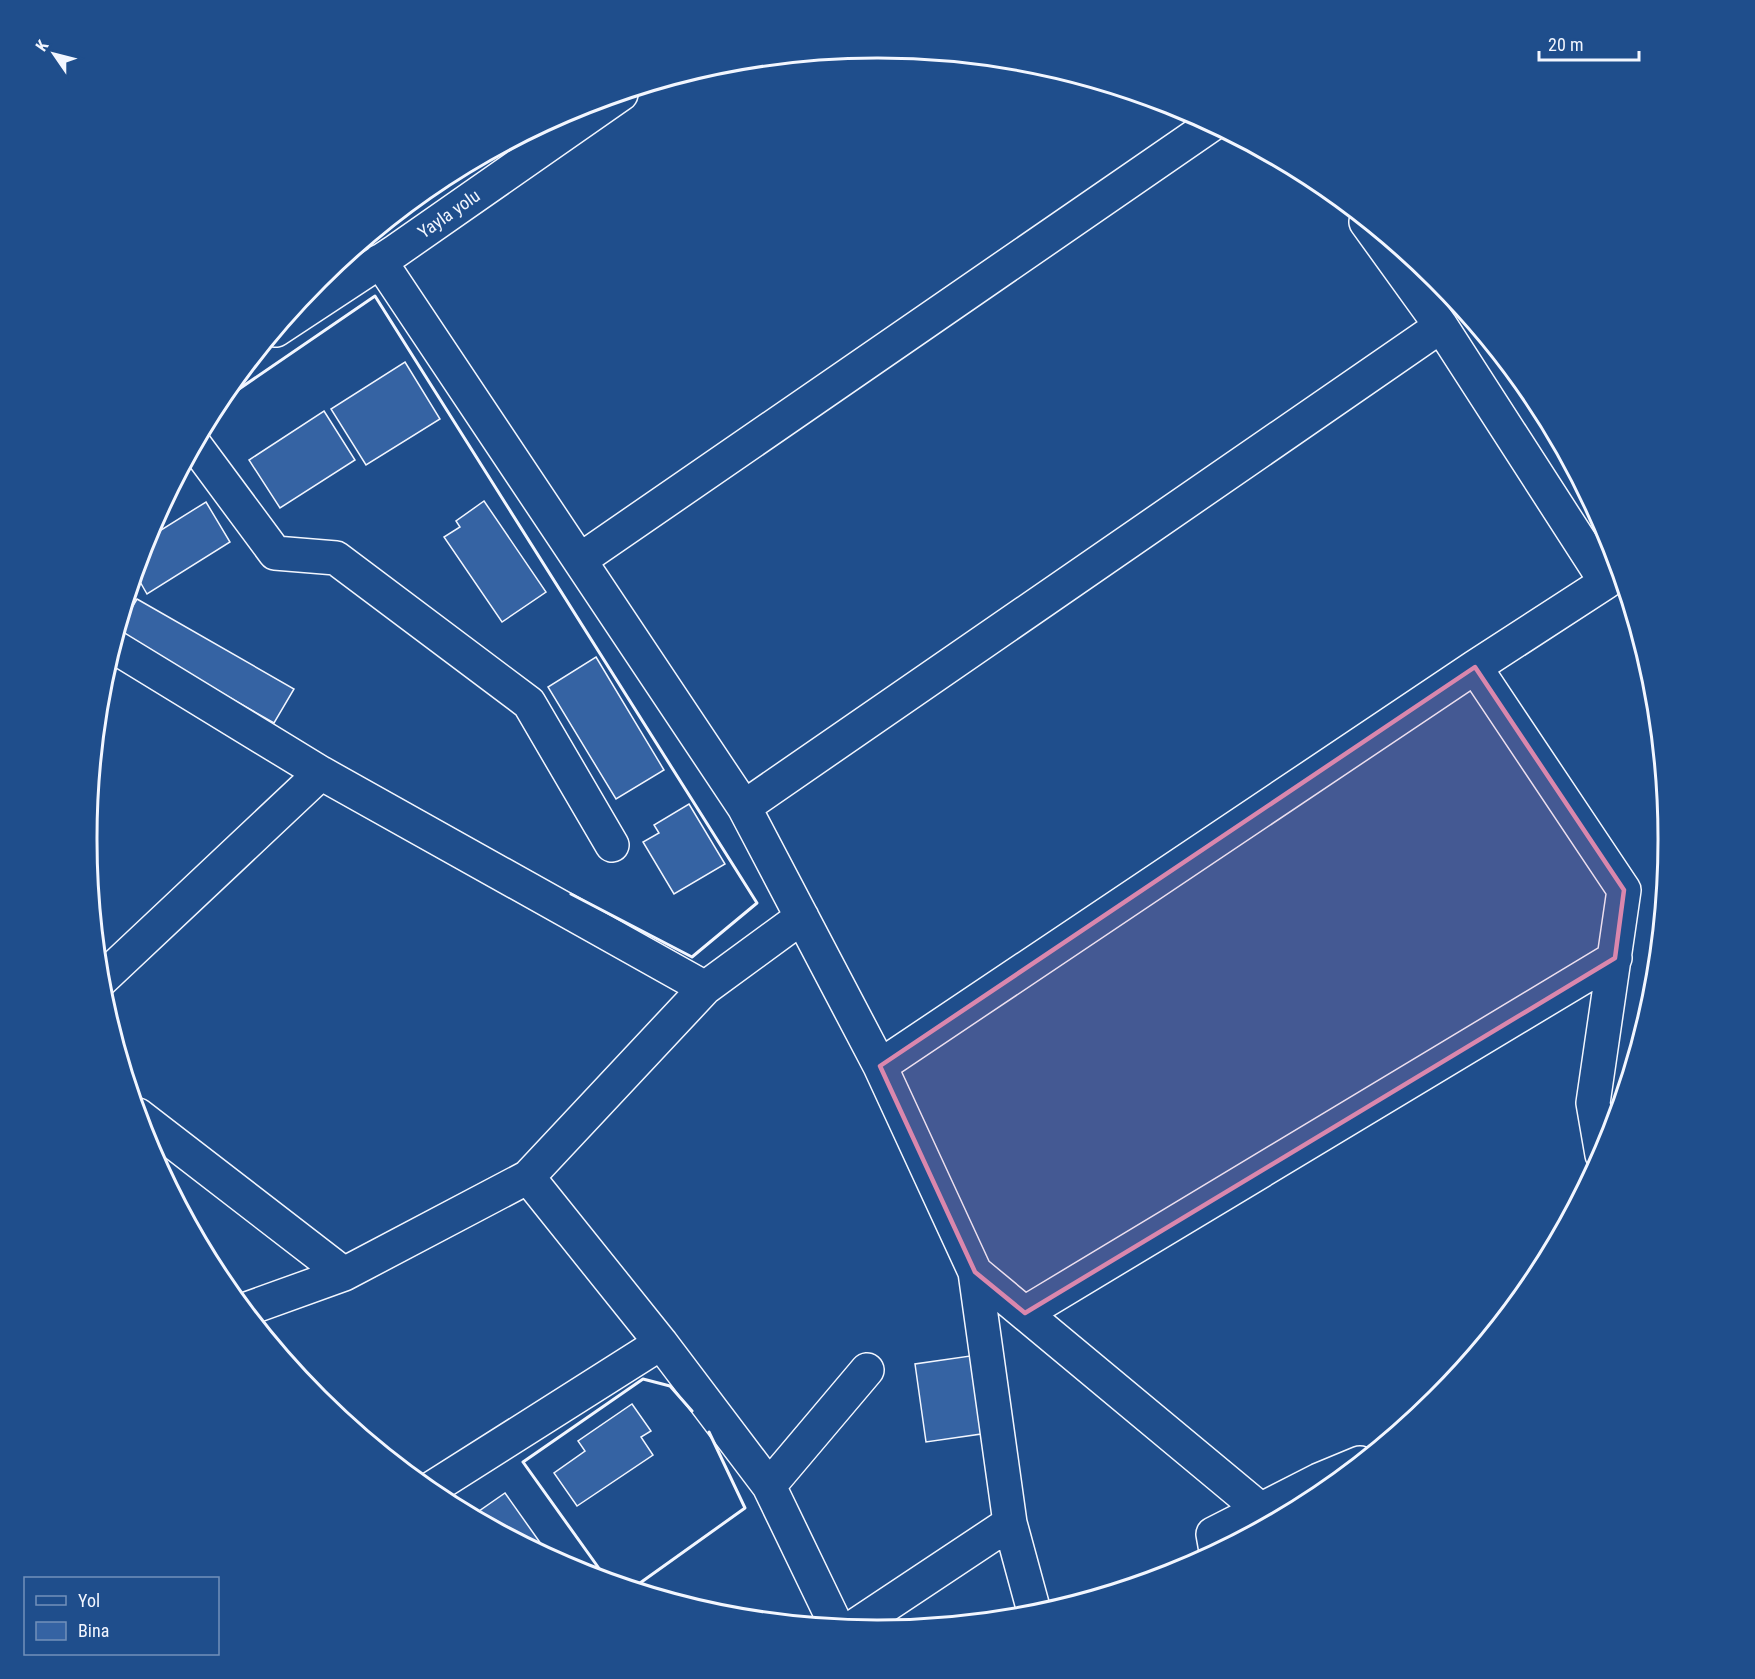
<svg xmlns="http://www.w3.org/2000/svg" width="1755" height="1679" font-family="'Roboto Condensed',sans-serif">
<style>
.building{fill:#3563a3;stroke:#f2f6ff;stroke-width:1.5}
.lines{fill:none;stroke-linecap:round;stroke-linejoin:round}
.minor-casing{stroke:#f2f6ff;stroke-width:36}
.minor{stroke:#1f4e8c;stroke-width:33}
.wall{stroke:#f2f6ff;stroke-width:3}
.marked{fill:#da87ad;fill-opacity:0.2;stroke:#da87ad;stroke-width:4.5;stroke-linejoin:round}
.labels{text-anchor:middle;stroke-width:4.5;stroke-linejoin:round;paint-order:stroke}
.street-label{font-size:18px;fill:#f2f6ff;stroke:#1f4e8c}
.rim{fill:none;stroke:#f2f6ff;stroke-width:3}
</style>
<rect width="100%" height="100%" fill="#1f4e8c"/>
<path class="building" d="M 405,362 L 440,419 L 366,465 L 331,409 Z
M 324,411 L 355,460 L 280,508 L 249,460 Z
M 484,501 L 546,592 L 502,622 L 444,537 L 460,527 L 456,521 Z
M 206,502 L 230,542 L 147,594 L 135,573 L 145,540 Z
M 137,599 L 294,689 L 274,723 L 117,633 Z
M 596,657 L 664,770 L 616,799 L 548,687 Z
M 689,804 L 725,864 L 674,894 L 643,842 L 659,833 L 654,825 Z
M 970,1356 L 981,1434 L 926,1442 L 915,1364 Z
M 632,1404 L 651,1431 L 641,1437 L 653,1455 L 577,1506 L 554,1473 L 585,1451 L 578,1441 Z
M 505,1493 L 551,1558 L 472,1516 Z"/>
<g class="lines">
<g class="minor-casing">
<path id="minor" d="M 380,261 L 744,807 L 880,1066 L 975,1272 L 1010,1523 L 1035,1615
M 276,330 L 396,251 L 621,94
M 195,445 L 275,553 L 336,558 L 529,703 L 612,845
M 580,560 L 1211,125
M 113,646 L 321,773 L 705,988
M 1475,667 L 1624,890 L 1593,1103 L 1602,1155
M 744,807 L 1441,326
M 100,981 L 321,773
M 880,1066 L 1475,667 L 1606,582 L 1441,326 L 1366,222
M 138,1115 L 344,1274
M 528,1177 L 661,1343 L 769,1486 L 837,1627
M 975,1272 L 1261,1510
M 244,1310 L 344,1274 L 528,1177 L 705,988 L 802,917
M 1025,1313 L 1615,958
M 769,1486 L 867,1370
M 429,1490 L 661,1343
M 1216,1551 L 1213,1534 L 1319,1480 L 1360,1463
M 852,1628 L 1010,1523"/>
</g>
<use href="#minor" class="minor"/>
<path class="wall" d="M 217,404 L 375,296 L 757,903 L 692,957 L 571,894
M 608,1581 L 523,1462 L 643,1379 L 670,1386 L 692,1411
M 633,1588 L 745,1508 L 709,1432"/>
</g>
<path class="marked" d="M 1475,667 L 1624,890 L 1615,958 L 1025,1313 L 975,1272 L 880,1066 Z"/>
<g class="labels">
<g class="street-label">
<text transform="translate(449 214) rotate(-35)" y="6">Yayla yolu</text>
</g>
</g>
<path d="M0 0H1755V1679H0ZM877 58H878A780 780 0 0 1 1658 838V840A780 780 0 0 1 878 1620H877A780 780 0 0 1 97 840V838A780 780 0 0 1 877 58Z" fill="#1f4e8c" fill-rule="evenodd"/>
<path class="rim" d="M877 58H878A780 780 0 0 1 1658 838V840A780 780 0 0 1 878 1620H877A780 780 0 0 1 97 840V838A780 780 0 0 1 877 58Z"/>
<rect x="24" y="1577" width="195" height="78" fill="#1f4e8c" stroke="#7391ba" stroke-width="1.5"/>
<rect x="36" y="1596" width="30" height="9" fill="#1f4e8c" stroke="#7391ba" stroke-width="1.5"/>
<text x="78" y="1607" font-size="18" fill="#f2f6ff">Yol</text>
<rect x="36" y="1622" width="30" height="18" fill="#3563a3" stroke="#7391ba" stroke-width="1.5"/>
<text x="78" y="1637" font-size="18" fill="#f2f6ff">Bina</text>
<g transform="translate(54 54) rotate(305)" stroke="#1f4e8c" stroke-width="4.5" paint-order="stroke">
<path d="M0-4.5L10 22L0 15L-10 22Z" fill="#f2f6ff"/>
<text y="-9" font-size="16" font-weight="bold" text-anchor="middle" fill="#f2f6ff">K</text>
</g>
<path d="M1539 51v9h100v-9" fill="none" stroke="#f2f6ff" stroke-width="3"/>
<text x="1548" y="51" font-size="18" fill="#f2f6ff" stroke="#1f4e8c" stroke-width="4.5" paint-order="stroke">20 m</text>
</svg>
